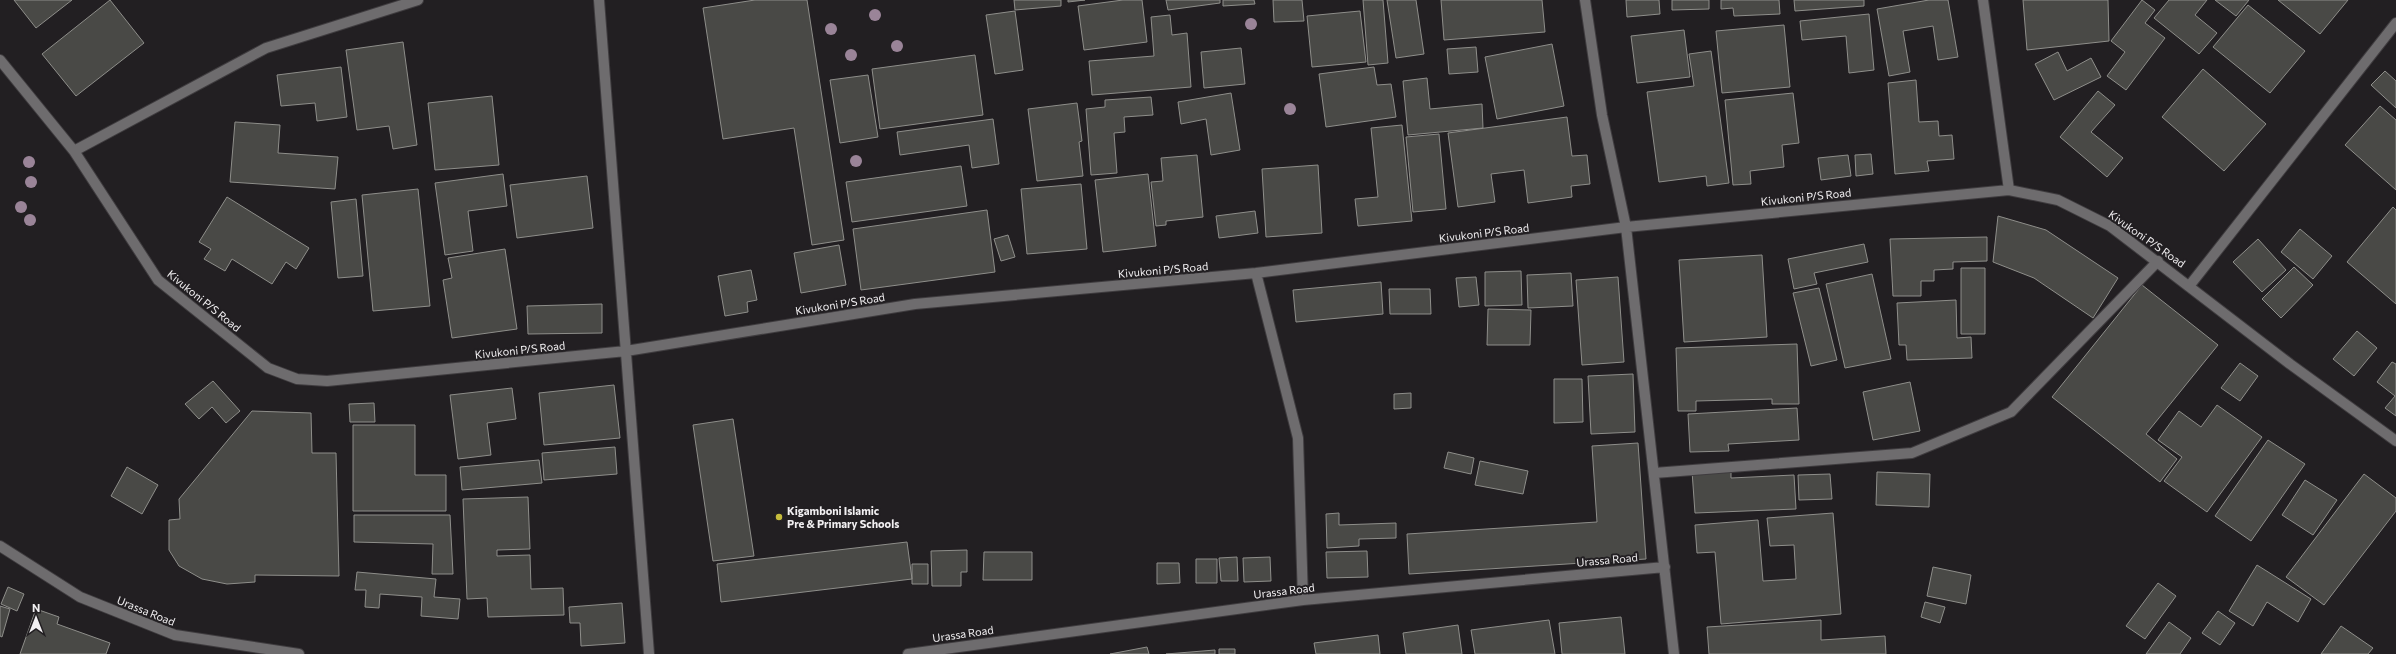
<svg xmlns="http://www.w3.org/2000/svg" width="2396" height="654" font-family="Commissioner,sans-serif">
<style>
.building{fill:#494946;stroke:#8e8e8a}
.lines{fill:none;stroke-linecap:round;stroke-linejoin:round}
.street-casing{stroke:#3f3c3f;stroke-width:12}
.street{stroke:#6e6c6e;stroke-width:10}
.tree{fill:#9a8498}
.poi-dot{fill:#c6bc3c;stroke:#221f22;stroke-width:1.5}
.labels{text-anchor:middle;stroke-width:4;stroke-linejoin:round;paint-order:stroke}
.street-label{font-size:11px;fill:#f1eff1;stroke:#221f22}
.poi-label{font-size:11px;font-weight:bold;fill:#f1eff1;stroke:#221f22;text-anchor:start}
</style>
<rect width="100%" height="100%" fill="#221f22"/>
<path class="building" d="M 14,0 L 72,0 L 36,28 Z
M 110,0 L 144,43 L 76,96 L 42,54 Z
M 755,0 L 807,0 L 844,240 L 812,245 L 794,128 L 723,139 L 703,8 Z
M 1014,0 L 1061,0 L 1061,6 L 1015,10 Z
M 1068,0 L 1085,0 L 1068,2 Z
M 1123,0 L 1142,0 L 1147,42 L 1084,50 L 1078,6 Z
M 1166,0 L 1220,0 L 1220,3 L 1168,10 Z
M 1223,0 L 1254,0 L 1255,4 L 1223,6 Z
M 1273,0 L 1302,0 L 1304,21 L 1274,22 Z
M 1363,0 L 1383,0 L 1388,63 L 1368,65 Z
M 1387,0 L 1416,0 L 1424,54 L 1396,58 Z
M 1441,0 L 1542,0 L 1545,32 L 1444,40 Z
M 1626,0 L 1659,0 L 1660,14 L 1627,17 Z
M 1672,0 L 1709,0 L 1709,9 L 1672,10 Z
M 1721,0 L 1779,0 L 1780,14 L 1734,16 L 1733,8 L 1721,9 Z
M 1794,0 L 1864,0 L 1864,6 L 1795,11 Z
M 1929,0 L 1948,0 L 1958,57 L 1938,60 L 1933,26 L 1903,31 L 1910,72 L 1889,76 L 1877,9 Z
M 2023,0 L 2108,0 L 2109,41 L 2027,50 Z
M 2142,0 L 2155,10 L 2145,23 L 2165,38 L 2126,90 L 2107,76 L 2125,52 L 2111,41 Z
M 2169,0 L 2207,0 L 2195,15 L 2217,33 L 2199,54 L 2154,18 Z
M 2215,0 L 2249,0 L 2236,16 Z
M 2278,0 L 2348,0 L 2320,34 Z
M 2248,5 L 2305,51 L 2270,93 L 2213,47 Z
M 1015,11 L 1023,70 L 995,74 L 986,15 Z
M 1360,11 L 1366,62 L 1312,67 L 1307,16 Z
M 1869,14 L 1874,70 L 1849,73 L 1846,36 L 1802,40 L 1800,21 Z
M 1170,15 L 1172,35 L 1187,33 L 1191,87 L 1092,95 L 1089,61 L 1154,56 L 1151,17 Z
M 1784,25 L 1790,87 L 1722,93 L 1716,31 Z
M 1684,30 L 1690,77 L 1637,83 L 1631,36 Z
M 403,42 L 417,145 L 393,149 L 389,126 L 357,130 L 346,50 Z
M 1552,44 L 1564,106 L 1497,119 L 1485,57 Z
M 1476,47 L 1478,72 L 1449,74 L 1447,49 Z
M 1241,48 L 1245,84 L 1204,88 L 1201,52 Z
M 1711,51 L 1729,183 L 1707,186 L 1706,176 L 1659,182 L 1647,92 L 1694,86 L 1689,54 Z
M 2058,52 L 2067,71 L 2091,58 L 2101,77 L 2054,100 L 2035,64 Z
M 975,55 L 983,115 L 880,129 L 872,69 Z
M 341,67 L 347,117 L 317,121 L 315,103 L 281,106 L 277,75 Z
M 1374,67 L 1377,85 L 1391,84 L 1396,117 L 1326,127 L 1319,74 Z
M 2203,69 L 2266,124 L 2224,171 L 2162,117 Z
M 2385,71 L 2396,81 L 2396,108 L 2371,85 Z
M 868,75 L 878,137 L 840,143 L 830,80 Z
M 1427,78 L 1430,109 L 1482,104 L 1483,128 L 1408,135 L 1403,81 Z
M 1916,80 L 1919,122 L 1938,121 L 1939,136 L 1952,135 L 1954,159 L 1927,161 L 1929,171 L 1895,174 L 1888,83 Z
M 2098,91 L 2115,105 L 2091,132 L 2123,158 L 2107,177 L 2060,137 Z
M 1231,93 L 1240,150 L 1211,155 L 1206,119 L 1181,124 L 1178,102 Z
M 1793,93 L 1799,143 L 1782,145 L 1784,167 L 1750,171 L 1751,184 L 1733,185 L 1725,100 Z
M 492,96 L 499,165 L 435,170 L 428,103 Z
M 1151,97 L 1153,115 L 1124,117 L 1125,132 L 1114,133 L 1117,173 L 1091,175 L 1086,109 L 1105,107 L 1105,100 Z
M 1077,103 L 1082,141 L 1079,142 L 1083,176 L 1037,181 L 1028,109 Z
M 2380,106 L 2396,120 L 2396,190 L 2345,145 Z
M 1567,117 L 1572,156 L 1587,155 L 1590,184 L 1571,186 L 1572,197 L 1528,203 L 1524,170 L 1491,174 L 1495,202 L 1458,207 L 1448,133 Z
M 993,119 L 999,164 L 972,168 L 969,145 L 900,155 L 897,132 Z
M 235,122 L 280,125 L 278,153 L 338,157 L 335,189 L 230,182 Z
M 1402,125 L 1412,221 L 1358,226 L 1355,199 L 1378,197 L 1371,128 Z
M 1439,134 L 1446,209 L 1413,212 L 1406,137 Z
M 1871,154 L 1873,174 L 1856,176 L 1855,155 Z
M 1197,155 L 1203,217 L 1166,221 L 1166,225 L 1156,226 L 1151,182 L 1163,181 L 1161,158 Z
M 1848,155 L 1851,176 L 1821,180 L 1818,158 Z
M 1318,165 L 1322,233 L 1266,237 L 1262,169 Z
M 961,166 L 967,206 L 852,222 L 846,182 Z
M 503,174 L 507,206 L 468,211 L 473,251 L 445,255 L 435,183 Z
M 1148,174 L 1156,246 L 1103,252 L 1095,180 Z
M 587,176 L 593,228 L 517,238 L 510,185 Z
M 1081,184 L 1087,249 L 1027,254 L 1021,189 Z
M 418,189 L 430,306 L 373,311 L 362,195 Z
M 227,197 L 309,248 L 296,269 L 286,262 L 272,284 L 232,259 L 225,271 L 204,259 L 211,249 L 199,242 Z
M 356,199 L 363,276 L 338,278 L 331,202 Z
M 2393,207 L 2396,210 L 2396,304 L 2347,262 Z
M 987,210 L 995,272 L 861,290 L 853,229 Z
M 1255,211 L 1258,233 L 1219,238 L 1216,216 Z
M 1998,216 L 2046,230 L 2118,278 L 2093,318 L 2034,278 L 1993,262 Z
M 2300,229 L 2332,256 L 2313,279 L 2281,252 Z
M 1008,235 L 1015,257 L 1001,261 L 994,239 Z
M 1987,237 L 1987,261 L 1953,262 L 1953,269 L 1934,270 L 1934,281 L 1921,281 L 1921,296 L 1893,296 L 1890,239 Z
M 2258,239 L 2286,270 L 2262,292 L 2233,262 Z
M 1864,244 L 1868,262 L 1814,273 L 1817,284 L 1794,289 L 1788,259 Z
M 839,245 L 846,285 L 801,293 L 794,253 Z
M 505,249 L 517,329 L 452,338 L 443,280 L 452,278 L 448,258 Z
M 1762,255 L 1767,337 L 1684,342 L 1679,260 Z
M 2294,267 L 2313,285 L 2281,318 L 2262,299 Z
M 1961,268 L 1985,268 L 1985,334 L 1961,334 Z
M 751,270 L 757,300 L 747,302 L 748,312 L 725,316 L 718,276 Z
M 1521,271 L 1522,305 L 1485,306 L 1485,272 Z
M 1571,273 L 1573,306 L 1528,308 L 1527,275 Z
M 1872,274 L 1891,359 L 1845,368 L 1826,284 Z
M 1476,277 L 1479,305 L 1459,307 L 1456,278 Z
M 1618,277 L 1624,362 L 1582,365 L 1576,280 Z
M 1381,282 L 1383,314 L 1296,322 L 1293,290 Z
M 2142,285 L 2218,345 L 2146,434 L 2177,459 L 2160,482 L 2052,397 Z
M 1819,288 L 1837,360 L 1811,366 L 1793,293 Z
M 1389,289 L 1430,289 L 1431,314 L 1390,314 Z
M 1956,300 L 1957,338 L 1971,337 L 1972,358 L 1907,360 L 1906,345 L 1899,345 L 1897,303 Z
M 602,304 L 602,333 L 528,334 L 527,306 Z
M 1488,309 L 1531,310 L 1530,345 L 1487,345 Z
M 2357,331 L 2377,348 L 2354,376 L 2333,359 Z
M 1797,344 L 1799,404 L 1772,404 L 1772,399 L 1696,401 L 1696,411 L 1678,411 L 1676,348 Z
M 2392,362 L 2396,364 L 2396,416 L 2385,408 L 2395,396 L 2377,382 Z
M 2240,363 L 2258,376 L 2240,401 L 2221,388 Z
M 1633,374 L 1635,432 L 1591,434 L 1588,376 Z
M 1554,379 L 1582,379 L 1583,422 L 1554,423 Z
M 213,381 L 240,411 L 226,423 L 212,407 L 199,419 L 185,404 Z
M 1910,382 L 1920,431 L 1873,440 L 1863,392 Z
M 614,385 L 620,438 L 544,445 L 539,393 Z
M 512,388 L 516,419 L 487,423 L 491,455 L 458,459 L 450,395 Z
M 1411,393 L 1411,408 L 1394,409 L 1394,394 Z
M 374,403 L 375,422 L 350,422 L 349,404 Z
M 2217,405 L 2262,437 L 2207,512 L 2164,481 L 2182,457 L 2158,440 L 2179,411 L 2201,427 Z
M 1797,408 L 1799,440 L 1728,444 L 1729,451 L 1690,452 L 1688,414 Z
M 252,411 L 311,413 L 312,453 L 336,453 L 339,576 L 255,575 L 255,582 L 227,584 L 202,579 L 179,566 L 169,550 L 169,520 L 180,519 L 179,499 Z
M 733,419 L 754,556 L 713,561 L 693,425 Z
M 353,425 L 415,425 L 415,475 L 446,475 L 446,511 L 353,511 Z
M 2268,440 L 2305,464 L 2251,541 L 2215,516 Z
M 1638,443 L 1646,559 L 1409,574 L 1407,534 L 1597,522 L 1592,446 Z
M 615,447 L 617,474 L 544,480 L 542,453 Z
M 1448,452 L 1474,458 L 1471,474 L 1444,468 Z
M 539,460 L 542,483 L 462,490 L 460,467 Z
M 1480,461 L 1528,471 L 1523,494 L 1475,485 Z
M 127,467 L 158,485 L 142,514 L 111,496 Z
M 1731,470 L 1731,478 L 1794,475 L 1796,509 L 1695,513 L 1692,471 Z
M 1877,472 L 1930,474 L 1929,507 L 1876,505 Z
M 1830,474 L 1832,499 L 1799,500 L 1798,475 Z
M 2364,474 L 2396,498 L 2396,511 L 2324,605 L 2286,577 Z
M 2305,480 L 2337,500 L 2313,535 L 2282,515 Z
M 528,497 L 530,549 L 497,550 L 497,556 L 530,555 L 531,589 L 563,588 L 564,615 L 488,617 L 487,598 L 467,599 L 463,499 Z
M 1339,513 L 1339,525 L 1396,523 L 1396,538 L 1359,539 L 1359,546 L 1327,548 L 1326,514 Z
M 1833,513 L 1841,614 L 1721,624 L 1715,552 L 1697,553 L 1695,525 L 1758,520 L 1763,581 L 1796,579 L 1794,545 L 1770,546 L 1767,518 Z
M 354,515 L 450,515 L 453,574 L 432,574 L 433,544 L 354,542 Z
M 907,542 L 912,579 L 721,602 L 717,564 Z
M 967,550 L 967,572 L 961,572 L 961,586 L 932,586 L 931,551 Z
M 1367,551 L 1368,577 L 1327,578 L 1326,552 Z
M 984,552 L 1032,552 L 1032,580 L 983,580 Z
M 1237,557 L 1238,581 L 1221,581 L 1219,558 Z
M 1270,557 L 1271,581 L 1244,582 L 1243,558 Z
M 1196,559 L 1217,559 L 1217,583 L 1196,583 Z
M 1157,563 L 1179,563 L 1180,583 L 1157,584 Z
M 912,564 L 928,564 L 928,584 L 912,584 Z
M 2257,565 L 2311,599 L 2298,622 L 2267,602 L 2253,626 L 2229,611 Z
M 1933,567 L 1971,575 L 1966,604 L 1927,596 Z
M 357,572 L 436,579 L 434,597 L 460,599 L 458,619 L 421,616 L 422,597 L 380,594 L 379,608 L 365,607 L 366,590 L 355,590 Z
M 2158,583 L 2176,596 L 2145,639 L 2126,626 Z
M 8,587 L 24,594 L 17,611 L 1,604 Z
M 1925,602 L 1945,607 L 1940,623 L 1921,617 Z
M 622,603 L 625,643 L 581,646 L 580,623 L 570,623 L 569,607 Z
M 0,606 L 10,609 L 2,637 L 0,636 Z
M 36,609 L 59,617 L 57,624 L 110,643 L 106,654 L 20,654 Z
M 2218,611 L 2235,623 L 2220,645 L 2202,633 Z
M 1621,617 L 1625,654 L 1562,654 L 1559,623 Z
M 1549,620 L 1555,654 L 1475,654 L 1471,630 Z
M 1821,620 L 1821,640 L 1885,636 L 1886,654 L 1709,654 L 1707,627 Z
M 2169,622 L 2191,638 L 2180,654 L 2146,654 Z
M 1458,625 L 1462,654 L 1406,654 L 1403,633 Z
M 2341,626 L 2373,648 L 2368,654 L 2321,654 Z
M 1378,635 L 1380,654 L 1316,654 L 1314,643 Z
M 1147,647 L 1149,654 L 1110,654 Z
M 1219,649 L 1235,649 L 1235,654 L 1219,654 Z
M 1215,650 L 1215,654 L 1166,654 Z"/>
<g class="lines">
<g class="street-casing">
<path id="street" d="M 599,0 L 649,654
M 1585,0 L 1602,115 L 1626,227 L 1674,654
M 1983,0 L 2009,190
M 0,60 L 74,151 L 158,280 L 268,368 L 297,379 L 327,381 L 626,351 L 915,304 L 1256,273 L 1626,227 L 2009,190 L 2058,200 L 2110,226 L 2290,364 L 2396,441
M 74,151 L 266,48 L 418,0
M 1256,273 L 1298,438 L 1303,600
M 2190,285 L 2396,23
M 1654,473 L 1912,453 L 2011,412 L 2158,261
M 0,546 L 80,597 L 175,635 L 299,654
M 908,654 L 1303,600 L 1665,567"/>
</g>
<use href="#street" class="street"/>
</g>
<g class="tree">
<circle cx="875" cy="15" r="6"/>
<circle cx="1251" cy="24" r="6"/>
<circle cx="831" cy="29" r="6"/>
<circle cx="897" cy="46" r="6"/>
<circle cx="851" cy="55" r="6"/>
<circle cx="1290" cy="109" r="6"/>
<circle cx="856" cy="161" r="6"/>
<circle cx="29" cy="162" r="6"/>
<circle cx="31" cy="182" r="6"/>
<circle cx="21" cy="207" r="6"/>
<circle cx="30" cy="220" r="6"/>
</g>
<circle class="poi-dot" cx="779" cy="517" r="4"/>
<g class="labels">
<g class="street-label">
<text transform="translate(1806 197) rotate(-6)" y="4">Kivukoni P/S Road</text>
<text transform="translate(1484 233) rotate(-7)" y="4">Kivukoni P/S Road</text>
<text transform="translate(2147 239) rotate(35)" y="4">Kivukoni P/S Road</text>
<text transform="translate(1163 270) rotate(-5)" y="4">Kivukoni P/S Road</text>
<text transform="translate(204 301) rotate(39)" y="4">Kivukoni P/S Road</text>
<text transform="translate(840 304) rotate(-9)" y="4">Kivukoni P/S Road</text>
<text transform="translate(520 350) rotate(-6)" y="4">Kivukoni P/S Road</text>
<text transform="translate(1607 560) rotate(-5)" y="4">Urassa Road</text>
<text transform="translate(1284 591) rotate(-7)" y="4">Urassa Road</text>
<text transform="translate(146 611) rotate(22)" y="4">Urassa Road</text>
<text transform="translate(963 634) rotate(-8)" y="4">Urassa Road</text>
</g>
<g class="poi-label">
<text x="787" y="515">Kigamboni Islamic<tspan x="787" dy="13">Pre &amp; Primary Schools</tspan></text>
</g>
</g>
<g transform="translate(36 618)" stroke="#221f22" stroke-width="3" paint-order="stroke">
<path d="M0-3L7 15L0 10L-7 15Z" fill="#f1eff1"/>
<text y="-6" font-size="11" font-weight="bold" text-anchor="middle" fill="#f1eff1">N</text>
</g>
</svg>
